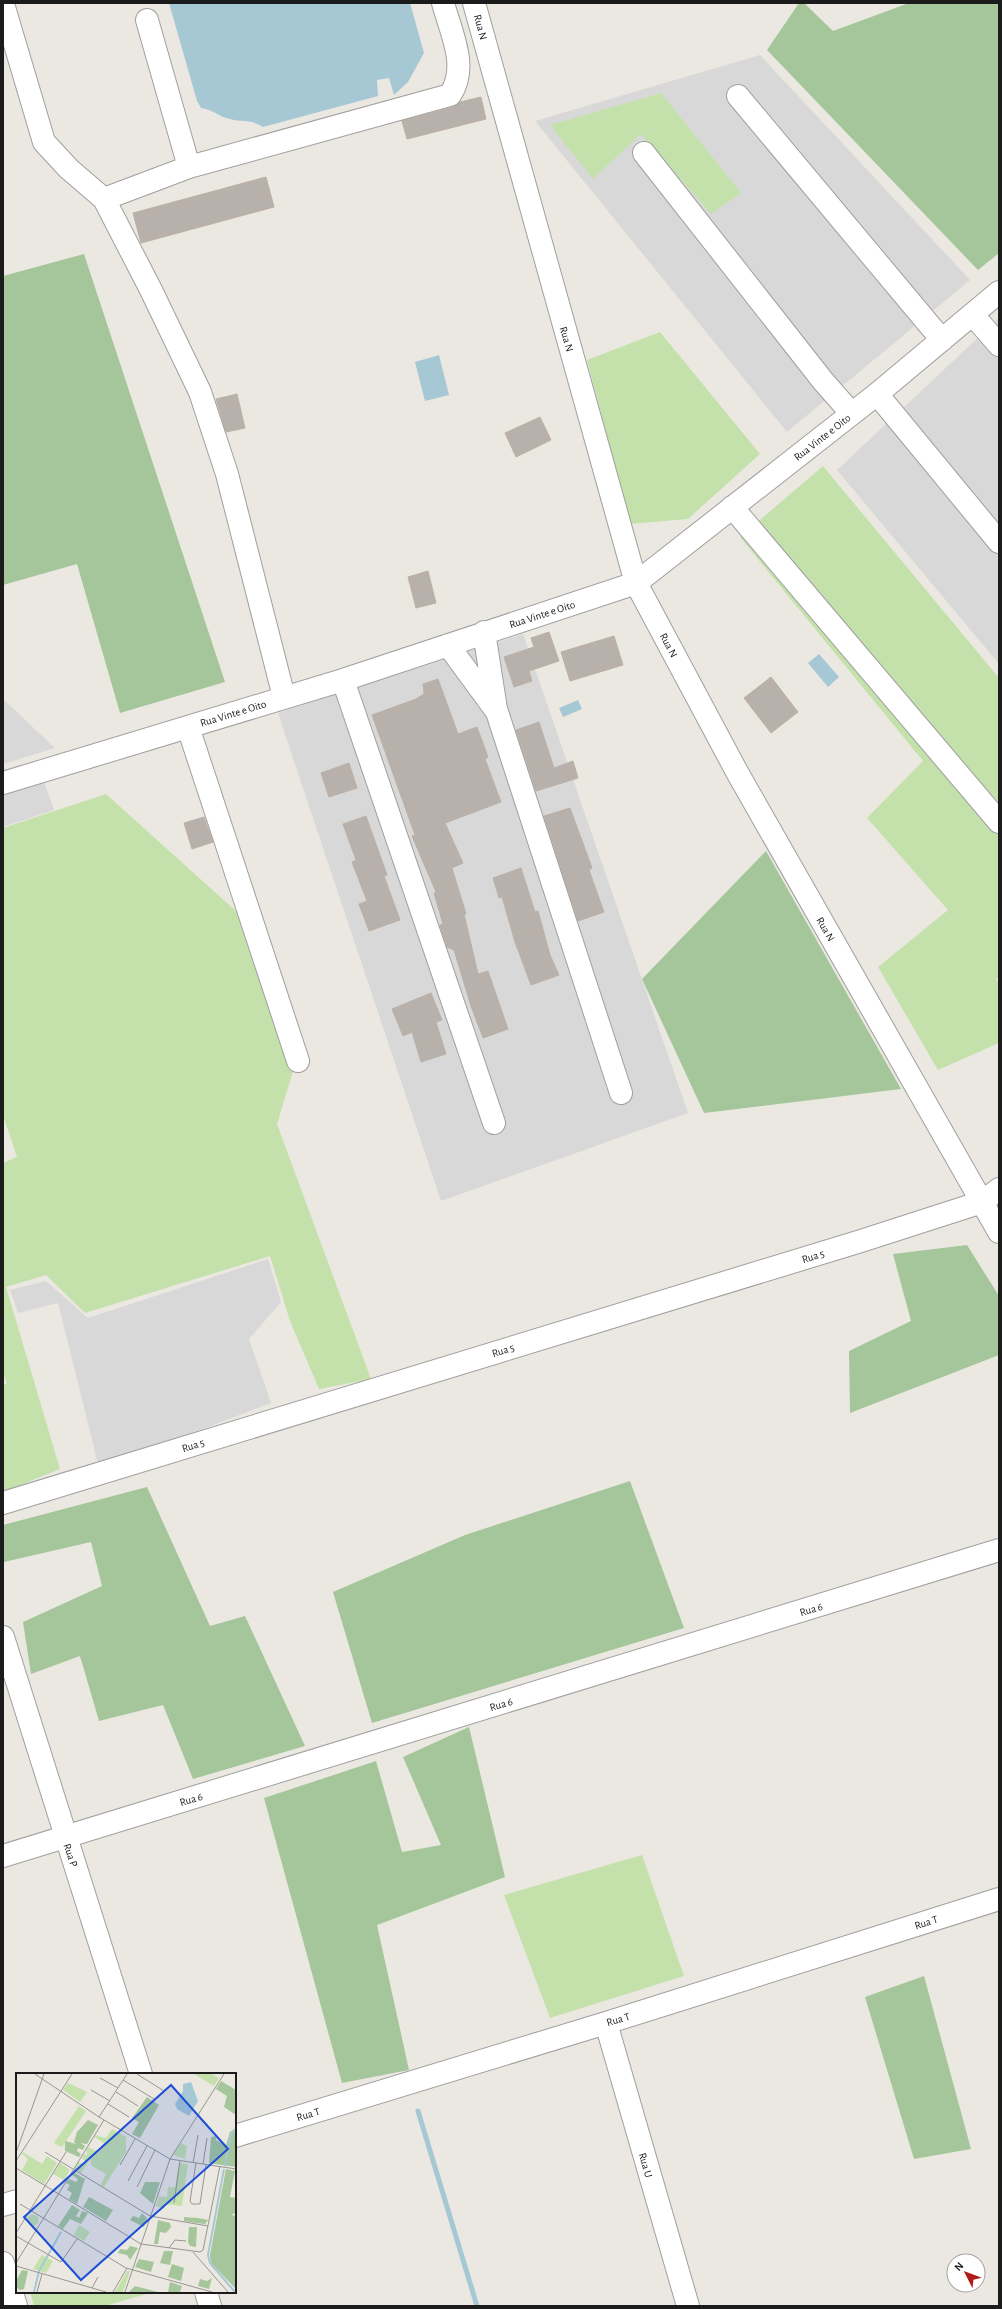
<svg xmlns="http://www.w3.org/2000/svg" width="1002" height="2309" font-family="'Alegreya Sans',sans-serif">
<style>
.residential{fill:#d9d8d8}
.grass{fill:#c4e1ab}
.forest{fill:#a5c69a}
.water{fill:#a6c8d5}
.lines{fill:none;stroke-linecap:round;stroke-linejoin:round}
.stream{stroke:#a6c8d5;stroke-width:5}
.building{fill:#b8b1ab;stroke:#bbb0a5}
.minor-casing{stroke:#9f9f9f;stroke-width:24}
.minor{stroke:#fff;stroke-width:22}
.labels{text-anchor:middle;stroke-width:3;stroke-linejoin:round;paint-order:stroke}
.street-label{font-size:11px;fill:#1b1b1b;stroke:#fff}
.inset-river{fill:none;stroke:#a6c8d5;stroke-width:2}
.inset-road{fill:none;stroke:#989692;stroke-width:1}
.view{fill:#1d4ed8;fill-opacity:0.15;stroke:#1d4ed8;stroke-width:2}
.inset-edge{fill:none;stroke:#1b1b1b;stroke-width:2}
</style>
<rect width="100%" height="100%" fill="#ebe8e1"/>
<path class="residential" d="M 760,55 L 970,280 L 787,432 L 535,121 Z
M 999,318 L 999,664 L 837,470 Z
M 523,634 L 688,1113 L 441,1201 L 278,713 Z
M 3,699 L 55,748 L 3,764 Z
M 44,782 L 54,810 L 3,827 L 3,794 Z
M 268,1259 L 281,1302 L 249,1339 L 271,1403 L 99,1468 L 58,1303 L 18,1313 L 10,1290 L 46,1281 L 88,1318 Z"/>
<path class="grass" d="M 661,93 L 741,193 L 711,214 L 641,134 L 593,179 L 550,125 Z
M 660,332 L 760,454 L 688,519 L 630,524 L 587,360 Z
M 823,466 L 999,678 L 999,977 L 996,979 L 999,983 L 999,1043 L 938,1070 L 878,967 L 948,910 L 867,818 L 923,761 L 740,537 Z
M 106,794 L 237,912 L 293,1071 L 277,1124 L 371,1379 L 319,1389 L 290,1321 L 270,1256 L 85,1313 L 46,1275 L 6,1287 L 60,1469 L 3,1492 L 3,1385 L 7,1383 L 3,1373 L 3,1163 L 17,1157 L 3,1115 L 3,828 Z
M 642,1855 L 684,1976 L 550,2018 L 504,1895 Z
M 30,2292 L 153,2292 L 105,2306 L 34,2306 Z"/>
<path class="forest" d="M 799,3 L 804,3 L 833,31 L 909,3 L 999,3 L 999,253 L 978,270 L 767,50 Z
M 84,254 L 225,682 L 120,713 L 77,564 L 3,585 L 3,276 Z
M 766,851 L 901,1089 L 704,1113 L 642,979 Z
M 967,1245 L 999,1296 L 999,1355 L 850,1413 L 849,1351 L 911,1321 L 893,1254 Z
M 630,1481 L 684,1628 L 372,1723 L 333,1592 L 465,1535 Z
M 147,1487 L 210,1626 L 245,1616 L 305,1746 L 193,1779 L 163,1705 L 99,1721 L 80,1656 L 31,1674 L 23,1622 L 102,1586 L 91,1542 L 4,1562 L 3,1525 Z
M 469,1727 L 505,1877 L 377,1925 L 409,2070 L 342,2083 L 264,1798 L 376,1761 L 402,1852 L 441,1845 L 403,1757 Z
M 924,1976 L 971,2149 L 914,2159 L 865,1997 Z"/>
<path class="water" d="M 169,3 L 410,3 L 424,53 L 408,82 L 394,95 L 389,78 L 377,80 L 378,96 L 263,127 C 248,118 244,123 230,119 C 219,117 214,110 201,108 L 197,101 Z
M 439,355 L 449,395 L 425,401 L 415,362 Z
M 819,654 L 839,677 L 828,687 L 808,663 Z
M 578,700 L 582,709 L 563,717 L 559,708 Z"/>
<g class="lines">
<path class="stream" d="M 418,2111 L 477,2306"/>
</g>
<path class="building" d="M 481,97 L 486,119 L 407,139 L 402,121 L 453,107 L 460,102 Z
M 266,177 L 274,207 L 141,243 L 133,213 Z
M 237,394 L 245,428 L 226,432 L 216,399 Z
M 540,417 L 551,440 L 516,457 L 505,433 Z
M 428,571 L 436,603 L 416,608 L 408,577 Z
M 549,632 L 559,661 L 529,671 L 532,681 L 514,687 L 504,657 L 534,647 L 531,638 Z
M 614,636 L 623,665 L 570,681 L 561,652 Z
M 771,677 L 798,712 L 771,733 L 744,698 Z
M 438,679 L 458,734 L 477,727 L 488,757 L 485,759 L 501,802 L 445,823 L 463,863 L 452,868 L 466,914 L 464,914 L 478,974 L 488,971 L 508,1029 L 483,1038 L 471,1006 L 454,950 L 447,947 L 440,925 L 443,924 L 434,893 L 436,892 L 412,836 L 415,835 L 372,715 L 416,699 L 424,694 L 423,684 Z
M 539,722 L 554,768 L 573,761 L 578,778 L 536,791 L 516,730 Z
M 349,763 L 357,788 L 329,797 L 321,773 Z
M 570,808 L 592,868 L 589,870 L 604,912 L 578,921 L 544,816 Z
M 366,816 L 387,875 L 384,876 L 400,920 L 369,931 L 359,904 L 367,901 L 352,862 L 356,860 L 343,824 Z
M 204,817 L 213,842 L 192,849 L 184,823 Z
M 521,868 L 535,912 L 538,911 L 550,955 L 559,975 L 531,985 L 515,942 L 502,897 L 499,898 L 493,878 Z
M 431,993 L 442,1020 L 436,1022 L 446,1054 L 421,1062 L 412,1032 L 403,1036 L 392,1009 Z"/>
<g class="lines">
<g class="minor-casing">
<path id="minor" d="M 474,3 L 636,583 L 737,772 L 999,1232
M 3,4 L 44,142 L 69,169 L 104,199 L 189,167 L 450,95 C 469,67 451,33 443,3
M 147,20 L 189,167
M 738,96 L 942,340
M 644,153 L 823,381 L 852,414
M 104,199 L 151,290 L 200,392 L 227,474 L 284,697
M 973,315 L 999,345
M 877,394 L 999,542
M 732,507 L 999,822
M 484,632 L 496,709
M 448,645 L 497,712 L 621,1093
M 343,680 L 494,1123
M 188,727 L 298,1061
M 3,783 L 343,680 L 636,583 L 877,394 L 999,292
M 3,1503 L 861,1241 L 982,1202 L 999,1189
M 3,1637 C 48,1783 96,1928 141,2074
M 3,1856 L 999,1550
M 606,2023 L 688,2306
M 235,2136 L 606,2023 L 999,1899
M 3,2205 L 17,2201
M 3,2263 L 16,2306
M 206,2292 L 210,2306"/>
</g>
<use href="#minor" class="minor"/>
</g>
<g class="labels">
<g class="street-label">
<text transform="translate(481 27) rotate(75)" y="4">Rua N</text>
<text transform="translate(567 339) rotate(74)" y="4">Rua N</text>
<text transform="translate(822 437) rotate(-38)" y="4">Rua Vinte e Oito</text>
<text transform="translate(542 614) rotate(-18)" y="4">Rua Vinte e Oito</text>
<text transform="translate(669 645) rotate(62)" y="4">Rua N</text>
<text transform="translate(233 713) rotate(-17)" y="4">Rua Vinte e Oito</text>
<text transform="translate(826 929) rotate(60)" y="4">Rua N</text>
<text transform="translate(813 1256) rotate(-17)" y="4">Rua 5</text>
<text transform="translate(503 1350) rotate(-17)" y="4">Rua 5</text>
<text transform="translate(193 1445) rotate(-17)" y="4">Rua 5</text>
<text transform="translate(811 1609) rotate(-17)" y="4">Rua 6</text>
<text transform="translate(501 1704) rotate(-17)" y="4">Rua 6</text>
<text transform="translate(191 1799) rotate(-17)" y="4">Rua 6</text>
<text transform="translate(71 1855) rotate(71)" y="4">Rua P</text>
<text transform="translate(926 1922) rotate(-18)" y="4">Rua T</text>
<text transform="translate(618 2019) rotate(-17)" y="4">Rua T</text>
<text transform="translate(308 2114) rotate(-17)" y="4">Rua T</text>
<text transform="translate(646 2165) rotate(74)" y="4">Rua U</text>
</g>
</g>
<g transform="translate(16 2073)">
<rect width="220" height="220" fill="#ebe8e1"/>
<path d="M 178,1 L 196,1 L 203,5 L 198,13 ZM 52,10 L 71,19 L 64,29 L 47,17 ZM 63,33 L 70,38 L 46,74 L 38,70 ZM 96,56 L 110,64 L 110,79 L 88,114 L 85,112 L 90,101 L 76,93 L 74,86 L 65,100 L 58,96 L 62,89 L 67,91 L 69,88 L 66,85 L 68,81 L 72,82 L 70,79 L 72,74 L 82,79 L 88,70 L 78,64 L 79,62 L 90,65 ZM 165,70 L 171,73 L 169,86 L 157,82 ZM 7,79 L 26,91 L 31,83 L 41,90 L 28,111 L 6,97 L 12,86 L 6,81 ZM 44,90 L 54,97 L 48,107 L 37,101 ZM 163,90 L 172,91 L 166,133 L 149,131 L 148,136 L 140,133 L 143,123 L 151,124 L 152,114 L 159,114 ZM11.5 147a5.5 5.5 0 1 1 11 0a5.5 5.5 0 1 1-11 0ZM 63,152 L 74,159 L 68,168 L 58,162 ZM 26,182 L 37,188 L 30,200 L 17,196 ZM 111,198 L 114,198 L 107,219 L 99,219 Z" fill="#c4e1ab"/>
<path d="M 205,8 L 220,17 L 220,42 L 208,34 L 211,23 L 200,16 ZM 131,24 L 143,32 L 124,65 L 116,61 L 123,49 L 116,45 ZM 72,47 L 82,52 L 71,71 L 65,70 L 69,73 L 67,77 L 62,75 L 61,78 L 65,81 L 63,84 L 49,78 L 49,68 L 60,71 L 58,69 L 61,59 ZM 220,55 L 220,94 L 193,90 L 195,64 L 200,63 L 200,67 L 210,72 L 214,59 ZM 210,96 L 219,98 L 214,124 L 220,125 L 220,140 L 215,142 L 220,143 L 220,216 L 195,190 L 194,182 ZM 57,99 L 69,106 L 61,131 L 53,126 L 56,120 L 51,117 L 54,112 L 50,110 L 53,106 L 60,109 L 62,106 L 56,102 ZM 129,109 L 144,109 L 137,131 L 124,120 ZM 73,124 L 97,137 L 90,148 L 67,134 ZM 56,132 L 64,137 L 60,143 L 63,145 L 66,138 L 72,140 L 65,151 L 54,146 L 47,156 L 42,153 ZM 126,140 L 131,145 L 128,154 L 114,147 L 117,143 L 123,145 ZM 168,144 L 182,145 L 192,147 L 189,151 L 180,150 L 168,148 ZM 142,147 L 154,150 L 155,154 L 150,160 L 144,159 L 142,171 L 138,171 ZM 173,154 L 181,154 L 180,174 L 174,173 L 172,169 ZM 114,173 L 122,175 L 114,187 L 111,182 L 102,180 L 104,176 L 111,177 ZM 148,178 L 157,178 L 154,192 L 144,190 ZM 123,186 L 138,189 L 135,199 L 119,194 ZM 156,191 L 168,195 L 165,208 L 152,204 ZM 6,197 L 12,198 L 8,216 L 4,217 L 0,214 L 0,208 ZM 196,205 L 193,216 L 182,213 L 184,206 L 191,208 ZM 154,209 L 166,213 L 164,219 L 152,219 ZM 119,213 L 142,219 L 113,219 Z" fill="#a5c69a"/>
<path d="M 175,9 L 182,28 L 173,43 L 161,36 L 159,31 L 167,18 L 167,11 Z" fill="#a6c8d5"/>
<path class="inset-river" d="M 209,93 L 215,60 L 220,57M 208,96 L 192,182 L 194,190 L 219,219M 18,219 L 23,198 L 45,159"/>
<path class="inset-road" d="M 19,1 L 83,44 L 154,86 L 220,96M 121,1 L 148,18M 84,5 L 102,15M 107,7 L 138,26M 75,17 L 94,28M 100,19 L 122,33M 92,31 L 113,44M 83,44 L 111,1M 29,79 L 134,143 L 192,153M 0,80 L 28,1M 0,88 L 56,1M 177,90 L 182,62M 180,90 L 174,128 L 176,131 L 184,131 L 190,92M 187,91 L 191,65M 104,92 L 119,66M 0,95 L 125,171 L 184,179 L 187,177 L 204,93M 112,108 L 131,73M 121,114 L 139,77M 158,130 L 164,88M 4,131 L 110,195 L 196,219M 0,160 L 50,79M 0,163 L 45,189 L 61,166M 153,175 L 159,167 L 170,168M 177,179 L 212,219M 0,190 L 88,47M 0,193 L 90,219M 76,215 L 82,204M 21,219 L 26,201M 97,219 L 111,195M 109,219 L 154,86 L 208,1"/>
<path class="view" d="M 155,12 L 212,76 L 65,207 L 8,144 Z"/>
<rect width="220" height="220" class="inset-edge"/>
</g>
<rect width="1002" height="2309" fill="none" stroke="#1b1b1b" stroke-width="8"/>
<g transform="translate(966 2273) rotate(312)"><circle r="19" fill="#ffffff" stroke="#a4a4a4"/>
<path d="M0-3L7 15L0 10L-7 15Z" fill="#b11a15"/>
<text y="-6" font-size="11" font-weight="bold" text-anchor="middle" fill="#1b1b1b">N</text>
</g>
</svg>
